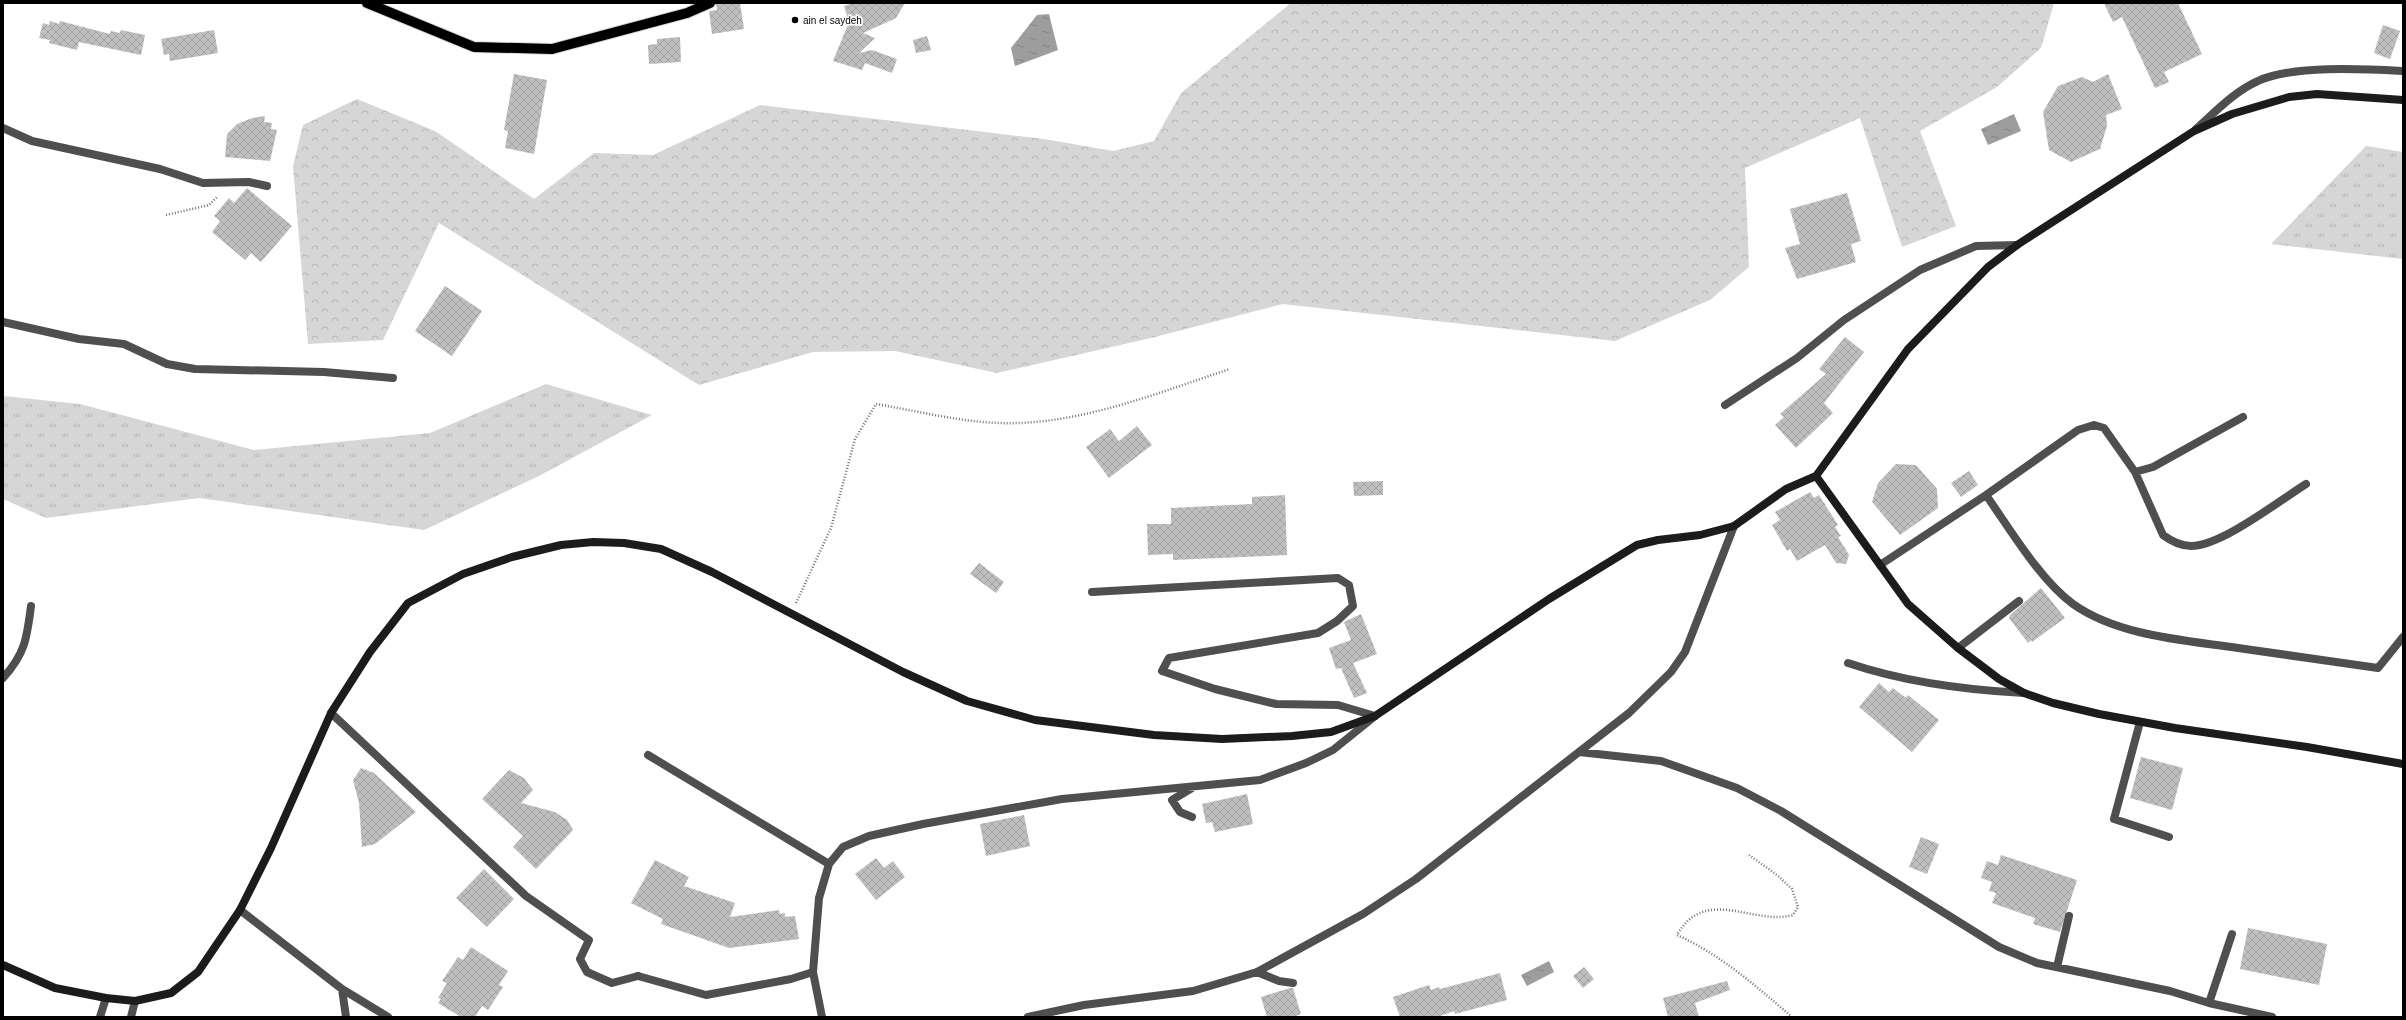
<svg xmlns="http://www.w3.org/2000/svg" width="2406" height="1020" font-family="Helvetica,sans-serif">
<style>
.grass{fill:url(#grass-tufts)}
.forest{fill:url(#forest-crowns)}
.water{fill:url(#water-ripples)}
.building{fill:url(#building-cross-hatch)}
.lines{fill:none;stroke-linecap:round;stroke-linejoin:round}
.primary-casing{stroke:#dbdbdb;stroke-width:12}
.path{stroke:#717171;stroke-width:2.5;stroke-dasharray:1 2;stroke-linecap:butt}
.lane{stroke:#4f4f4f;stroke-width:8}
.street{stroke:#4f4f4f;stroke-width:8}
.secondary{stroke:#1c1c1c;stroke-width:8}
.primary{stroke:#000;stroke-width:10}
.poi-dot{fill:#000;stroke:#fff;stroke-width:1.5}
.labels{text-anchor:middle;stroke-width:3.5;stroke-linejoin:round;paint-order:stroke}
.poi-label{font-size:10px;fill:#000;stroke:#fff;text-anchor:start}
</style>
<defs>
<pattern id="grass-tufts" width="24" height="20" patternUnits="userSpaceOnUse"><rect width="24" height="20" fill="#d6d6d6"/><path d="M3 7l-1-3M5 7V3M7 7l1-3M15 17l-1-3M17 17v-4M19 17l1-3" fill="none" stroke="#b6b6b6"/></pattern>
<pattern id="forest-crowns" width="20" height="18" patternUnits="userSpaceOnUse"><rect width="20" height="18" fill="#d6d6d6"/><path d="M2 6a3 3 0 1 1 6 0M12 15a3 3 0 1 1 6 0" fill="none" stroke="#b6b6b6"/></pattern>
<pattern id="water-ripples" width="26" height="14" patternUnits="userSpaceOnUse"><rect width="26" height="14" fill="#9d9d9d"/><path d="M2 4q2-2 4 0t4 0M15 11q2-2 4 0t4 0" fill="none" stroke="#858585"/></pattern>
<pattern id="building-cross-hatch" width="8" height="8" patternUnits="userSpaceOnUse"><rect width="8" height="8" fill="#bfbfbf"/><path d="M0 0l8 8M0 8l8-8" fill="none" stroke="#a2a2a2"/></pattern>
</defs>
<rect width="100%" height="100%" fill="#fff"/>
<path class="grass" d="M 2366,146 L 2403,152 L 2403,259 L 2271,244 Z
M 546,384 L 652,415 L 539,476 L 424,530 L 199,498 L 46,518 L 3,499 L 3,396 L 80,404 L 254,450 L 430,433 Z"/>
<path class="forest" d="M 1291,3 L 2054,3 L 2041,48 L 1997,87 L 1920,131 L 1956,226 L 1902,247 L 1860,118 L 1745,168 L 1749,267 L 1710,300 L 1615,341 L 1283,304 L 1151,338 L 997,373 L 895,351 L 813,352 L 699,385 L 439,223 L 383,340 L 308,344 L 293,166 L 303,125 L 357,99 L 435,131 L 534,199 L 594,153 L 653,155 L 760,105 L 1044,139 L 1113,151 L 1154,141 L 1181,93 Z"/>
<path class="water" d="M 1049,14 L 1058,50 L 1015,66 L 1011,48 L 1037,15 Z
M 2014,114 L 2021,131 L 1988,145 L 1981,129 Z
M 1549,961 L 1554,972 L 1527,986 L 1521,975 Z"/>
<path class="building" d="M 727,3 L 740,3 L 744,29 L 712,34 L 709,11 L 717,10 L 716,4 Z
M 854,3 L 905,3 L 896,18 L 863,33 L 875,38 L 859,53 L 872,50 L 897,59 L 892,73 L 865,63 L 862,70 L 833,61 L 849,22 L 844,6 Z
M 2104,3 L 2178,3 L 2202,54 L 2164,72 L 2169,82 L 2155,88 L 2122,17 L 2113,22 Z
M 50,21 L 59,24 L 60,21 L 110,34 L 111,31 L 120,33 L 121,30 L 145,35 L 141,55 L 79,42 L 77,50 L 49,43 L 50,40 L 39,38 L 43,23 L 49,25 Z
M 2383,25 L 2400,31 L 2390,59 L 2374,53 Z
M 214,30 L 218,53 L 170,61 L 169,54 L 164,55 L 161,39 Z
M 927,36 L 931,50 L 916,53 L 913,40 Z
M 680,37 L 681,62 L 649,64 L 648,45 L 657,44 L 657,39 Z
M 514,74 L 547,80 L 534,154 L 505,148 L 508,131 L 504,130 Z
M 2108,74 L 2122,109 L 2106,115 L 2107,126 L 2100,149 L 2071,162 L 2049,150 L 2043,112 L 2058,86 L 2082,77 L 2093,82 Z
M 265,116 L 264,122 L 272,123 L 271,129 L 277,130 L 270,161 L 225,157 L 227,134 L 237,124 L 252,118 Z
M 247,188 L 292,226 L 261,262 L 251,253 L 245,260 L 212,232 L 220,221 L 214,216 L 229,198 L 234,203 Z
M 1847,193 L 1861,241 L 1851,244 L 1856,262 L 1797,279 L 1785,248 L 1800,244 L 1790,209 Z
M 445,286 L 482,311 L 452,356 L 415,331 Z
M 1845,337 L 1864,352 L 1824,403 L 1833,413 L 1796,448 L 1775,425 L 1784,417 L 1780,414 L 1826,374 L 1819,369 Z
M 1137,426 L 1152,445 L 1109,478 L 1086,447 L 1110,429 L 1119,441 Z
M 1896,464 L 1916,465 L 1937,489 L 1938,508 L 1900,535 L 1872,502 L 1878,483 Z
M 1969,471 L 1978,485 L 1961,497 L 1951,483 Z
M 1383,481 L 1383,495 L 1354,496 L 1353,482 Z
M 1810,492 L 1814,498 L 1819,495 L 1838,525 L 1835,527 L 1841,536 L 1838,537 L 1849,555 L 1846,564 L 1836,563 L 1825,545 L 1797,561 L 1790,549 L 1787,551 L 1772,525 L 1780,520 L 1775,512 Z
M 1285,495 L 1287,555 L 1173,560 L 1173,554 L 1148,555 L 1147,524 L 1171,524 L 1171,508 L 1252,504 L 1252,497 Z
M 979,563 L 1004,582 L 996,593 L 970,574 Z
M 2041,588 L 2065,618 L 2032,642 L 2031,640 L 2028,643 L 2009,618 L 2010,615 Z
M 1361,614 L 1377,654 L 1353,663 L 1367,693 L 1354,698 L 1341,668 L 1336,669 L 1329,648 L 1351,640 L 1344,622 Z
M 1879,683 L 1889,692 L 1893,688 L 1906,698 L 1908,695 L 1939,720 L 1912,752 L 1859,707 Z
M 2141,757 L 2183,768 L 2172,810 L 2130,798 Z
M 361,768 L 374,773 L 416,812 L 375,844 L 362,847 L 359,803 L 353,780 Z
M 509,770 L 524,778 L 533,790 L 521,803 L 555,812 L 567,820 L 573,830 L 536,869 L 513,847 L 523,836 L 482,799 Z
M 1247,794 L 1253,824 L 1215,832 L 1212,822 L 1206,823 L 1202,804 Z
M 1024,815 L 1030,846 L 986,856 L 980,824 Z
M 1921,837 L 1939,844 L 1927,874 L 1909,867 Z
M 2001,855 L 2077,880 L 2060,932 L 2033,924 L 2035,918 L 1992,903 L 1996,893 L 1989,891 L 1992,882 L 1981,878 L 1987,861 L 1998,865 Z
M 876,858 L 884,868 L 893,861 L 905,877 L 876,900 L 855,874 Z
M 655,860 L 689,877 L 684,886 L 735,903 L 730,917 L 779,910 L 780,914 L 785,913 L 785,917 L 795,916 L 799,939 L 729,948 L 661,924 L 663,919 L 631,903 Z
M 484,869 L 514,899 L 487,927 L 456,898 Z
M 2248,928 L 2327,944 L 2319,985 L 2240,969 Z
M 471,947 L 508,971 L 499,985 L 503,987 L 488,1010 L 482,1006 L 475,1017 L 461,1017 L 438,1003 L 441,999 L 438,998 L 447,983 L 442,981 L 458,957 L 463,960 Z
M 1584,967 L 1594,979 L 1583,988 L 1573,976 Z
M 1500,973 L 1507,1000 L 1455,1014 L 1454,1011 L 1437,1017 L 1400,1017 L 1393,997 L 1429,985 L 1431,990 L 1439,987 L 1440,989 Z
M 1727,981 L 1730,990 L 1695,1003 L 1699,1017 L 1668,1017 L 1663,998 Z
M 1290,988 L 1293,988 L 1301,1014 L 1293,1017 L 1267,1017 L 1261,997 Z"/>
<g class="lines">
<g class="primary-casing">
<path id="primary" d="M 367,3 L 474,47 L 552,49 L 687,13 L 710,3"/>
</g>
<path class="path" d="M 166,215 L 209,205 L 218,196
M 796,603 L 831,528 L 855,439 L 876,404 C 923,412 971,425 1020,423 C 1092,420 1163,391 1230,369
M 1749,855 L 1777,875 L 1792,889 L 1798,907 L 1793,915 C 1753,926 1706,885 1677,935 C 1721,955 1756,986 1792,1017"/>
<path class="lane" d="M 2196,129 C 2215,112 2235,91 2258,81 C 2292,65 2365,69 2403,71
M 1848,663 C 1904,682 1965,690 2024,693
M 3,678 C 25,654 27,638 31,606
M 638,976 L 706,995 L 791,979 L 813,972"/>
<path class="street" d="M 3,128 L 32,141 L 160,169 L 203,183 L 249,182 L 267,186
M 3,322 L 79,339 L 124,344 L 167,364 L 195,369 L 324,372 L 393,378
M 1725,405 L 1797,358 L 1844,320 L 1920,270 L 1976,246 L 2017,245
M 2135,472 L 2163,535 C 2171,541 2181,546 2191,546 C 2221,546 2279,501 2306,484
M 1986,495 C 2010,529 2040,580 2073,604 C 2118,636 2184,640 2238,648 C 2285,655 2331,661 2378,668 L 2403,637
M 1880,565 L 1986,495 L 2078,430 L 2094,425 L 2104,428 L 2135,472 L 2153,467 L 2243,417
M 1092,592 L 1338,578 L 1349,585 L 1353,606 L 1337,621 L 1318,633 L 1169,658 L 1162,671 L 1215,689 L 1276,704 L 1338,705 L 1375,716
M 1958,648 L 2019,601
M 331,713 L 526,896 L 589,940 L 580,959 L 587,972 L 612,983 L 638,976
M 2140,722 L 2114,819 L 2169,837
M 1579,752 L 1661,761 L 1737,788 L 1781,811 L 1999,947 L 2037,963 L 2170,991 L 2209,1003 L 2272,1017
M 648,755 L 829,864
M 1192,817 L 1180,812 L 1172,800 L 1192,788
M 240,910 L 342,989 L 388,1017
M 2057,967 L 2069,916
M 1257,972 L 1279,981 L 1293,983
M 342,989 L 346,1017
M 2209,1003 L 2232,934
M 100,1017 L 106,998
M 131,1017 L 135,1001
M 822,1017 L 813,972 L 819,898 L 829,864 L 843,847 L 869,836 L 923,824 L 1062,799 L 1260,780 L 1306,763 L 1333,750 L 1374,717
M 1028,1017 L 1084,1005 L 1193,991 L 1257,972 L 1363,914 L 1416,879 L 1629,713 L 1671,672 L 1685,652 L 1734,526"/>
<path class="secondary" d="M 1816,476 L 1908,604 L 1958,648 L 1999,679 L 2024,693 L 2053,703 L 2099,714 L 2175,728 L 2307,747 L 2403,764
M 3,965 L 55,988 L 106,998 L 135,1001 L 171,993 L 198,972 L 240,910 L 271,848 L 331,713 L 370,652 L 408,603 L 463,574 L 512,557 L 561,545 L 593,542 L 624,543 L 661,549 L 712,572 L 903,672 L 967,701 L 1035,720 L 1154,735 L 1222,739 L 1292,736 L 1331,732 L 1375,716 L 1549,599 L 1637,545 L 1658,540 L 1700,535 L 1734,526 L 1786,489 L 1816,476 L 1908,349 L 1988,267 L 2017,245 L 2194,131 L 2232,114 L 2289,97 L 2317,94 L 2403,100"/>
<use href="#primary" class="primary"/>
</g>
<circle class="poi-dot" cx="795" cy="20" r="4"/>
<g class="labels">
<g class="poi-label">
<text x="803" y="24">ain el saydeh</text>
</g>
</g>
<rect width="2406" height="1020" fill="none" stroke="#000000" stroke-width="8"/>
</svg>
